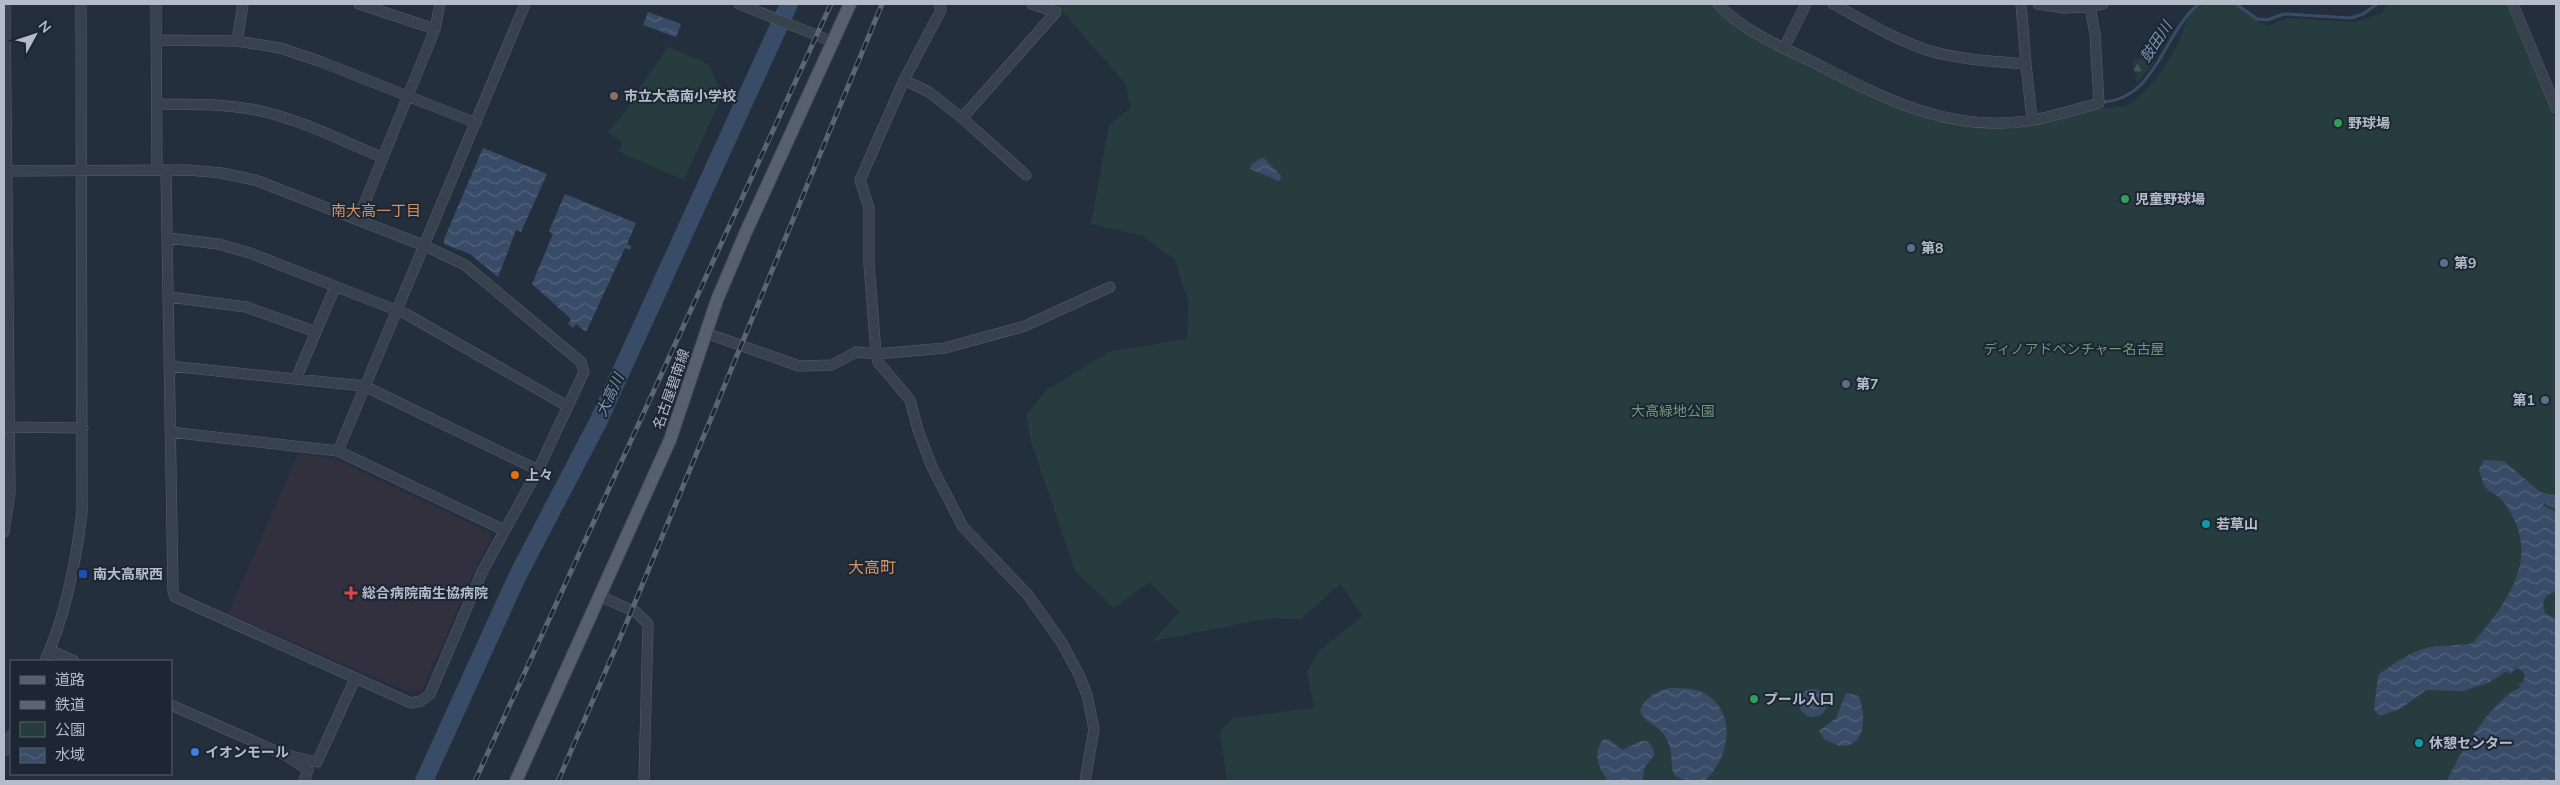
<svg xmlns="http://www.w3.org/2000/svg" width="2560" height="785" font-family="Mulish,'Noto Sans JP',sans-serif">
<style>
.medical{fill:#32303f}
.forest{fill:url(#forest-firs)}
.park{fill:#263c3f}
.water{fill:url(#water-waves)}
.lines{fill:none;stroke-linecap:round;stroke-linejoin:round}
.stream{stroke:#394c67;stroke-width:3}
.river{stroke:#394c67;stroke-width:18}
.minor-casing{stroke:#565f6c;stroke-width:11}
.major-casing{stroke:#414a57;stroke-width:14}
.minor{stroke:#38414e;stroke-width:10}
.major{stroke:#56606e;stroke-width:12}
.rail-casing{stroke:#5a6575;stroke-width:5}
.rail{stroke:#1d2633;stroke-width:3;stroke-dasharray:9;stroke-linecap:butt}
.education-dot{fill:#8d6e63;stroke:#1d2633;stroke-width:2}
.leisure-dot{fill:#2e9e5b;stroke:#1d2633;stroke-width:2}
.service-dot{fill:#5c6f8a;stroke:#1d2633;stroke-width:2}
.food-dot{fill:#e8710a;stroke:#1d2633;stroke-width:2}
.culture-dot{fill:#0f9aa8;stroke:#1d2633;stroke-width:2}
.transit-dot{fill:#1a4fb4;stroke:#1d2633;stroke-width:2}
.health-dot{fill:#e0444e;stroke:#1d2633;stroke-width:2}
.shop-dot{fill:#3f7fe0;stroke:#1d2633;stroke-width:2}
.labels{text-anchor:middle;stroke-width:4;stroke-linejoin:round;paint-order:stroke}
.poi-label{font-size:14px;font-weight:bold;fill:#b4bcc9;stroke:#1d2633;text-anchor:start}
.park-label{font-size:14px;fill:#6b9a76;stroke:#1d2633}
.street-label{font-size:14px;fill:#b4bcc9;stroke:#1d2633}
.water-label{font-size:15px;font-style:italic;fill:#7c92b1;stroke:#1d2633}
.neighbourhood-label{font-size:15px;fill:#d59563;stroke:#1d2633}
.quarter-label{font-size:16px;fill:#d59563;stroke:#1d2633}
</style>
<defs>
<pattern id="forest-firs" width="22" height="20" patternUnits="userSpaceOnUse" patternTransform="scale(1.25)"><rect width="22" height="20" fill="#263c3f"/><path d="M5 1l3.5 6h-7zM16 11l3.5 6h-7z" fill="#435659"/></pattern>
<pattern id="water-waves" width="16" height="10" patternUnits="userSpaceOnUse" patternTransform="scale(1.25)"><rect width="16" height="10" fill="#394c67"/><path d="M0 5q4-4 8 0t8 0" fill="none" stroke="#53647b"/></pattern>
</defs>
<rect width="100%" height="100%" fill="#242f3e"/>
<path class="medical" d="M 298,454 L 335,459 L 489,532 L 492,538 L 474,572 L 422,690 L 409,692 L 228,614 Z"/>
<path class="forest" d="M 2151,56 L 2153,64 L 2137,82 L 2132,61 Z"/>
<path class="park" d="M 1056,4 L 1713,4 L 1720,11 L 1834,78 L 1881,101 L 1914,114 L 1946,122 L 1958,124 L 2126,106 C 2148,93 2163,71 2175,49 C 2189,26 2181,4 2217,4 C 2222,4 2229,2 2233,4 C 2243,7 2255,21 2268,26 L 2287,18 L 2355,22 L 2382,13 L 2387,4 L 2508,4 L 2556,120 L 2556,781 L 1227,781 L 1220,732 L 1233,718 L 1314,708 L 1307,671 L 1320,650 L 1363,616 L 1340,584 L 1301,619 L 1270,618 L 1153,641 L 1179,612 L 1149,582 L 1114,608 L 1075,571 L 1030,438 L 1026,416 L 1045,391 L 1109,352 L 1187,339 L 1188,301 L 1175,260 L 1143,236 L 1091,224 L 1109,125 L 1131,108 L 1125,83 Z
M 668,47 L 709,64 L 722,96 L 684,180 L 619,152 L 622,142 L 608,132 L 631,104 L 630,102 Z"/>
<path class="water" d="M 648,12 L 681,24 L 676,37 L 643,25 Z
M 483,148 L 547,174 L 521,232 L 516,230 L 498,277 L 470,254 L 444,244 L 444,239 Z
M 1261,158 L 1265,159 L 1282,177 L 1279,181 L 1250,169 L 1251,165 Z
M 565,194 L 636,223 L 627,244 L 631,246 L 630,250 L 625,248 L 586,332 L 576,324 L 573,328 L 568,324 L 571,319 L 532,284 L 553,234 L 549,231 Z
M 2484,460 L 2504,461 L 2540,492 L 2556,496 L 2556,509 L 2544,503 L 2543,505 L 2556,512 L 2556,591 L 2546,596 L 2543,604 L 2545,613 L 2556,619 L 2556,781 L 2447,781 C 2458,755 2494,697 2521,687 L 2518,684 L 2523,682 L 2525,675 L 2520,669 L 2515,669 L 2510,674 L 2507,671 L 2488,683 L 2463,691 L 2426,690 L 2400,709 L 2380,716 L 2374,710 L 2378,675 C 2393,664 2411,651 2430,647 C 2444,645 2458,646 2473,643 C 2510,599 2544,554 2502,500 C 2498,495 2490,493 2486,488 C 2483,484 2481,476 2479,470 Z
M 1669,688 C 1678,688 1688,688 1696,690 C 1739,704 1732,758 1704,781 C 1656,781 1681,766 1666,738 C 1660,725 1646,725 1640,711 C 1645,697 1656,692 1669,688 Z
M1799 703a14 14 0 1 1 28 0a14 14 0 1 1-28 0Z
M 1846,693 L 1859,696 C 1865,711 1868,745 1843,746 C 1837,746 1829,741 1824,739 L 1819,731 L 1836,718 Z
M 1604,739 L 1610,740 L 1622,750 L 1641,741 L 1647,741 L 1653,748 L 1654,755 L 1645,767 L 1642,781 L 1609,781 C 1598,770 1592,751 1604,739 Z"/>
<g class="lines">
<path class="stream" d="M 2236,4 L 2257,19 L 2267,20 L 2284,14 L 2351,18 L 2363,14 L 2377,4
M 2104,102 C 2157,98 2164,31 2199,4"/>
<path class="river" d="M 424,781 L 517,577 L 598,422 L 789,4"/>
<g class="minor-casing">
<path id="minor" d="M 156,4 L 157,170
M 359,4 L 435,29
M 739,4 L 833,42
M 939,4 L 941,10 L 904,80 L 860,180 L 869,208 L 869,264 L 876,354 L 878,362 L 910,400 L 918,430 L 932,467 L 963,527 L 1028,595 L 1062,643 L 1080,677 L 1087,695 L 1094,729 L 1085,781
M 1718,4 C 1742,30 1779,46 1811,61 C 1881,97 1951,135 2033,120 C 2055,116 2077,109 2099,103 L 2095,34 L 2090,7 L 2064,8 L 2038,4
M 1833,4 C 1863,20 1894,39 1927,50 C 1959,60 1993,61 2026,64 L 2032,120
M 2021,4 L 2026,64
M 2513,4 L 2556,108
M 2090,7 L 2103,4
M 156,40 L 237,41 L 280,48 L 319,61 L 476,123
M 237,41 L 243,4
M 1784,48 L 1806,4
M 904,80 L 929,92 L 962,118 L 1056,12 L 1032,4
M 158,104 C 193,105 230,103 265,112 C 306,122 344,142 383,158
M 962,118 L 1026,175
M 4,171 L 188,170 L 221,173 L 255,180 L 425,246 L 465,265 L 581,362 L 584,372 L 538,470 L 482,572 L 430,694 L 421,701 L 411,703 L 175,597 L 173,591 L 166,171
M 358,219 L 435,29 L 440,4
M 168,238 L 218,244 L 250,253 L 406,314 L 567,406
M 169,297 L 246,307 L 316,332
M 706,333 L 799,366 L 832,365 L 856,352 L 876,354 L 945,348 L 1025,326 L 1110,287
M 169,366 L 364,386 L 538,470
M 296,379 L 335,287
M 4,427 L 83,428
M 170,432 L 338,451 L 504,530
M 338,451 L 525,4
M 4,532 L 10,493 L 5,4
M 599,596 L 636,612 L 648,624 L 644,781
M 50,650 L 74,661
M 45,661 C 66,614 76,563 82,512 L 81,4
M 171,705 L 287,756 L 308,770 L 304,781
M 4,751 L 11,735
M 290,756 L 317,762 L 355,679"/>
</g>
<g class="major-casing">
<path id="major" d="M 516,781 L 670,440 L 717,300 L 745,234 L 850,4"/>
</g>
<use href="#minor" class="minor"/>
<use href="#major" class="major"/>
<g class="rail-casing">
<path id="rail" d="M 475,781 L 831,4
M 558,781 L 629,617 L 882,4"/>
</g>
<use href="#rail" class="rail"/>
</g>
<circle class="education-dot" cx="614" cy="96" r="5"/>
<g class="leisure-dot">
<circle cx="2338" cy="123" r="5"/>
<circle cx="2125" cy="199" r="5"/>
<circle cx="1754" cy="699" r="5"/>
</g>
<g class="service-dot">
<circle cx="1911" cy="248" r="5"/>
<circle cx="2444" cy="263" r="5"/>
<circle cx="1846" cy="384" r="5"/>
<circle cx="2545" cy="400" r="5"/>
</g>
<circle class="food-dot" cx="515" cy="475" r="5"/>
<g class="culture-dot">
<circle cx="2206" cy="524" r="5"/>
<circle cx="2419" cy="743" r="5"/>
</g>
<rect class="transit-dot" x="78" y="569" width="10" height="10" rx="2.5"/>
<path class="health-dot" d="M348.5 585.5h5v5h5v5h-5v5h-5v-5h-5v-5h5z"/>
<circle class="shop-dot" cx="195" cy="752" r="5"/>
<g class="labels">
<g class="poi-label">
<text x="624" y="101">市立大高南小学校</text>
<text x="2348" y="128">野球場</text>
<text x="2135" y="204">児童野球場</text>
<text x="1921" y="253">第8</text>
<text x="2454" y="268">第9</text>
<text x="1856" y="389">第7</text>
<text x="2535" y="405" text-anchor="end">第1</text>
<text x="525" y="480">上々</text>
<text x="2216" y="529">若草山</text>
<text x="93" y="579">南大高駅西</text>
<text x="362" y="598">総合病院南生協病院</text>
<text x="1764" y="704">プール入口</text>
<text x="2429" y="748">休憩センター</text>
<text x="205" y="757">イオンモール</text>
</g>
<g class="park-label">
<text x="2074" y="354">ディノアドベンチャー名古屋</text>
<text x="1673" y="416">大高緑地公園</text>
</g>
<g class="street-label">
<text transform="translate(671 389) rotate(-71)" y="5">名古屋碧南線</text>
</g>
<g class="water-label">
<text transform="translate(2156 42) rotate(-57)" y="5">鼓田川</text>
<text transform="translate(610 395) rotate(-65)" y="5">大高川</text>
</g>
<g class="neighbourhood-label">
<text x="376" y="216">南大高一丁目</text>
</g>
<g class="quarter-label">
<text x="872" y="573">大高町</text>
</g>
</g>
<rect width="2560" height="785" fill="none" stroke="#b4bcc9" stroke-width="10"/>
<rect x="10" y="660" width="162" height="115" fill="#1d2633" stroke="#59626f"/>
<rect x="20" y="676" width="25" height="8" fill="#56606e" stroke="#59626f"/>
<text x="55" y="685" font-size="15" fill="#b4bcc9">道路</text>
<rect x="20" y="701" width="25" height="8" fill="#5a6575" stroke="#59626f"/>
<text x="55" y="710" font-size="15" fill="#b4bcc9">鉄道</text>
<rect x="20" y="722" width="25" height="15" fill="#263c3f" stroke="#59626f"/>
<text x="55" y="735" font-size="15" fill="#b4bcc9">公園</text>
<rect x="20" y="748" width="25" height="15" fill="url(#water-waves)" stroke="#59626f"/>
<text x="55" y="760" font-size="15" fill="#b4bcc9">水域</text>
<g transform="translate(35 35) rotate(50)" stroke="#1d2633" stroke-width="4" paint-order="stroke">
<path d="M0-4L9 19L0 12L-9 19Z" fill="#b4bcc9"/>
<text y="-8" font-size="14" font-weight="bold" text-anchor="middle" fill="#b4bcc9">N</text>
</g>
</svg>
